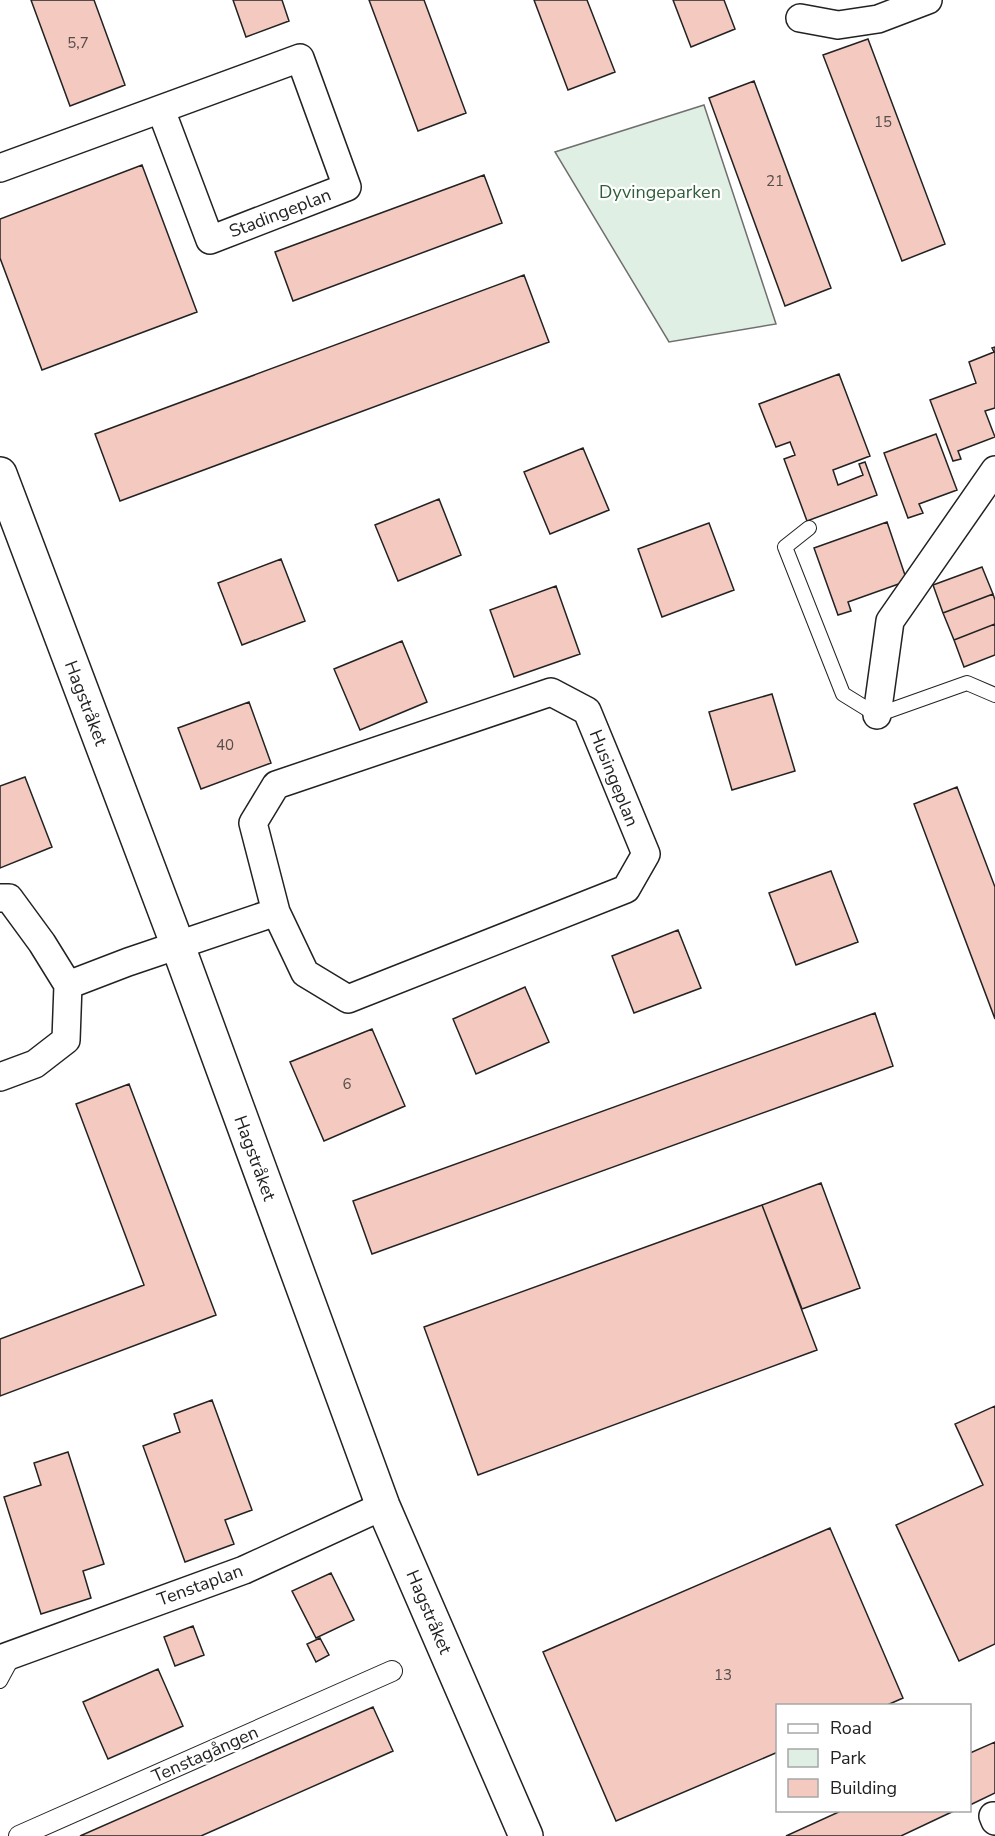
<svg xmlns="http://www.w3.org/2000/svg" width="995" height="1836" font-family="'Nunito Sans',sans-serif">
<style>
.green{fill:#e0efe3;stroke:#6f6f6f;stroke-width:1.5}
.building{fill:#f3c9c0;stroke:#222;stroke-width:1.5}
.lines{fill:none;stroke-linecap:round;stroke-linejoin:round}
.service-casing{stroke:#222;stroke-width:16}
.pedestrian-casing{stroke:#222;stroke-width:22}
.minor-casing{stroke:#222;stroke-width:30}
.tertiary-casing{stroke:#222;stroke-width:36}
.service{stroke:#fff;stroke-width:14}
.pedestrian{stroke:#fff;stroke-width:20}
.minor{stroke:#fff;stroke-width:27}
.tertiary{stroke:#fff;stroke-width:33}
.labels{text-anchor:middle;stroke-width:4.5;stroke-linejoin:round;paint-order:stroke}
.number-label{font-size:15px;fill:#564c4a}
.park-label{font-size:18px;fill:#2f5e38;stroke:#fff}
.street-label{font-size:18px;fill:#222;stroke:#fff}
</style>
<rect width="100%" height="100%" fill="#fff"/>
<path class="green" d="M 704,105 L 776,324 L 669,342 L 555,152 Z"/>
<path class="building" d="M 31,0 L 94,0 L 125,85 L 70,106 Z
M 233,0 L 282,0 L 289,21 L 246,37 Z
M 369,0 L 424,0 L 466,113 L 418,131 Z
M 534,0 L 587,0 L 615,72 L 568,90 Z
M 673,0 L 724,0 L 735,29 L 691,47 Z
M 868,39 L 945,244 L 902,261 L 823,55 Z
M 754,81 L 831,288 L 785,306 L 709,98 Z
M 142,165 L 197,312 L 42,370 L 0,258 L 0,219 Z
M 484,175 L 502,223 L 293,301 L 275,252 Z
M 524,275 L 549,342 L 120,501 L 95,434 Z
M 995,347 L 995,408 L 985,411 L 995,437 L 958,451 L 961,459 L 953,461 L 930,400 L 976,383 L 969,362 L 994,352 L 992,348 Z
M 839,374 L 870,456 L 833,470 L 838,485 L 863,475 L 859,464 L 865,462 L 877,495 L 807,521 L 784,459 L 795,455 L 790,442 L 776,447 L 759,404 Z
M 936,434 L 957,490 L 919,504 L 923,513 L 908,518 L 884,453 Z
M 583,448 L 609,510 L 550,534 L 524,472 Z
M 439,499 L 461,555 L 398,581 L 375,525 Z
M 887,522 L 907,581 L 848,602 L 851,611 L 838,615 L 814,548 Z
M 709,523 L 734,590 L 662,617 L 638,549 Z
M 281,559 L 305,621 L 242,645 L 218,583 Z
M 982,567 L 993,594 L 943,613 L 933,585 Z
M 556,586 L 580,654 L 514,677 L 490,610 Z
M 993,594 L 995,600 L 995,624 L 954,640 L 943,613 Z
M 995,624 L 995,655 L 964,667 L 954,640 Z
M 402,641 L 427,702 L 360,730 L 334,669 Z
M 772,694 L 795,771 L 732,790 L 709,712 Z
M 249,702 L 271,763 L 201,789 L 178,728 Z
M 25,777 L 52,847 L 0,868 L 0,786 Z
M 957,787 L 995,887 L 995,1019 L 914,804 Z
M 831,871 L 858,942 L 796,965 L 769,893 Z
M 678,930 L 701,988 L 634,1013 L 612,956 Z
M 525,987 L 549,1042 L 476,1074 L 453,1019 Z
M 875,1013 L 893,1066 L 372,1254 L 353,1201 Z
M 372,1029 L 405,1106 L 324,1141 L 290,1062 Z
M 129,1084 L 216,1315 L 0,1396 L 0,1339 L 144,1285 L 76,1104 Z
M 821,1183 L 860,1288 L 802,1309 L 762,1205 Z
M 762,1205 L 817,1350 L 478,1475 L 424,1327 Z
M 212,1400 L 252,1510 L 225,1520 L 234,1544 L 185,1562 L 143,1446 L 180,1432 L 174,1414 Z
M 995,1406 L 995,1644 L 959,1661 L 896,1525 L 983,1485 L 955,1424 Z
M 68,1452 L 104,1564 L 83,1571 L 91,1598 L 41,1614 L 4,1497 L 41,1485 L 34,1463 Z
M 830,1528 L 903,1698 L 885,1706 L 778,1706 L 778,1752 L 616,1821 L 543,1652 Z
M 331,1573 L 354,1620 L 316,1638 L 292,1591 Z
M 193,1626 L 204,1655 L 175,1666 L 164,1637 Z
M 320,1638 L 329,1655 L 316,1662 L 307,1644 Z
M 158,1669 L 183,1726 L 108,1759 L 83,1702 Z
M 373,1707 L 393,1751 L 201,1836 L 80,1836 Z
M 995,1742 L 995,1793 L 970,1805 L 970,1753 Z
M 843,1810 L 956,1810 L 901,1836 L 786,1836 Z"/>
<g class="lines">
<g class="service-casing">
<path id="service" d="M 809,528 L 785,547 L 843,694 L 877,715 L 967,683 L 995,695
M 0,1681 L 13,1657"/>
</g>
<g class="pedestrian-casing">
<path id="pedestrian" d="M 19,1836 L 392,1671"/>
</g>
<g class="minor-casing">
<path id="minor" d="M 800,18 L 838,25 L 878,19 L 928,0
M 0,168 L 300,58 L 347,187 L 210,240 L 161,110
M 877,715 L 890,621 L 995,470
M 0,898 L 9,898 L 42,943 L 68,985 L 66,1040 L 35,1064 L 0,1077
M 68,985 L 128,962 L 276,912 L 305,973 L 348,999 L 626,889 L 646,854 L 587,711 L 551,692 L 276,785 L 253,823 L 276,912
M 0,1659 L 244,1570 L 383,1506
M 993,1816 L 995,1821"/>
</g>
<g class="tertiary-casing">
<path id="tertiary" d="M 0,474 L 178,946 L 383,1506 L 526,1836"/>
</g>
<use href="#service" class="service"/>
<use href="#pedestrian" class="pedestrian"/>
<use href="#minor" class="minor"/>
<use href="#tertiary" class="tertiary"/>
</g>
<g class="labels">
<g class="number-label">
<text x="78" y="48">5,7</text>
<text x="883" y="127">15</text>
<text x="775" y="186">21</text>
<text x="225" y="750">40</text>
<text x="347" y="1089">6</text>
<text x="723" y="1680">13</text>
</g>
<g class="park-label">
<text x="660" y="198">Dyvingeparken</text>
</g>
<g class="street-label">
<text transform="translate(280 213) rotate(-21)" y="6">Stadingeplan</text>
<text transform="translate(86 703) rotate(69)" y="6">Hagstråket</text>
<text transform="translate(614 778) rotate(68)" y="6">Husingeplan</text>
<text transform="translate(255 1158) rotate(70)" y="6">Hagstråket</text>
<text transform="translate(200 1585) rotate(-20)" y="6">Tenstaplan</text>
<text transform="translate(429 1612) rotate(67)" y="6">Hagstråket</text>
<text transform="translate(205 1754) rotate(-24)" y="6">Tenstagången</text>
</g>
</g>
<rect x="776" y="1704" width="195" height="108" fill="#ffffff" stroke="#a7a7a7" stroke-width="1.5"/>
<rect x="788" y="1724" width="30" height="9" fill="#ffffff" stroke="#a7a7a7" stroke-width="1.5"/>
<text x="830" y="1734" font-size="18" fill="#222222">Road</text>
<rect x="788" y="1749" width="30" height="18" fill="#e0efe3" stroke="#a7a7a7" stroke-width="1.5"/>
<text x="830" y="1764" font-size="18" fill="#222222">Park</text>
<rect x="788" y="1779" width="30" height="18" fill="#f3c9c0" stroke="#a7a7a7" stroke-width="1.5"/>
<text x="830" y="1794" font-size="18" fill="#222222">Building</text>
</svg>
